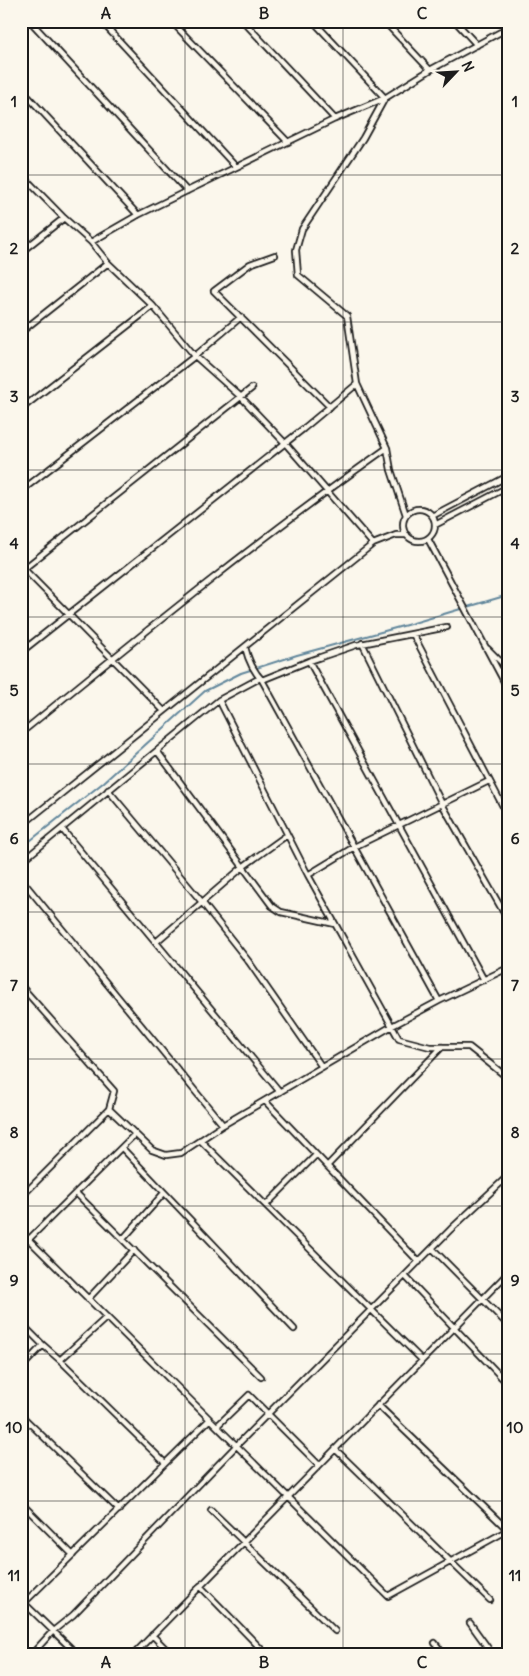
<svg xmlns="http://www.w3.org/2000/svg" width="529" height="1676" font-family="Delius,sans-serif">
<style>
.lines{fill:none;stroke-linecap:round;stroke-linejoin:round}
.stream{stroke:#62879c;stroke-width:2}
.street-casing{stroke:#1c1c1c;stroke-width:8}
.street{stroke:#fbf7ec;stroke-width:4.5}
.grid{fill:none;stroke:#1c1c1c;stroke-width:1;stroke-opacity:0.55}
.neatline{fill:none;stroke:#1c1c1c;stroke-width:2}
.grid-label{font-size:16px;text-anchor:middle;font-weight:bold;fill:#1c1c1c}
</style>
<rect width="100%" height="100%" fill="#fbf7ec"/>
<filter id="ink" filterUnits="userSpaceOnUse"><feTurbulence type="fractalNoise" baseFrequency=".02" numOctaves="2"/><feDisplacementMap in="SourceGraphic" scale="10" xChannelSelector="R" yChannelSelector="G"/><feConvolveMatrix kernelMatrix="1 2 1 2 8 2 1 2 1" color-interpolation-filters="sRGB"/></filter>
<g filter="url(#ink)">
<g class="lines">
<path class="stream" d="M 21,848 L 104,782 L 205,691 L 241,673 L 297,655 L 410,624 L 508,595"/>
<g class="street-casing">
<path id="street" d="M 30,21 L 187,191
M 101,21 L 236,167
M 171,21 L 288,142
M 243,21 L 335,119
M 313,21 L 385,98 L 363,138 L 302,229 L 296,250 L 298,275 L 347,316 L 357,384 L 387,448 L 391,470 L 406,515
M 384,21 L 430,70
M 455,21 L 477,45
M 21,89 L 138,215
M 21,174 L 64,218 L 91,242 L 108,263 L 153,306 L 195,356 L 241,397 L 285,443 L 373,544
M 91,242 L 138,215 L 187,191 L 335,119 L 385,98 L 430,70 L 508,28
M 21,252 L 64,218
M 275,255 L 250,264 L 214,291 L 330,407
M 21,332 L 108,263
M 21,409 L 153,306
M 21,491 L 195,356 L 241,317
M403 525a16 16 0 1 1 32 0a16 16 0 1 1-32 0Z
M 432,516 L 508,476
M 435,525 L 508,487
M 428,539 L 508,689
M 21,566 L 163,710
M 21,571 L 252,388
M 413,634 L 508,816
M 362,643 L 442,804 L 508,920
M 245,647 C 248,659 253,671 262,680 L 439,1001
M 488,649 L 508,669
M 21,652 L 303,429 L 357,384
M 309,661 L 484,980
M 262,680 L 309,661 L 356,645 L 447,627
M 219,700 L 308,875 L 399,1039 L 430,1047 L 469,1047 L 508,1078
M 21,733 C 141,635 261,537 387,448
M 157,751 L 272,906 L 281,912 L 335,924
M 108,790 L 201,901 L 249,962 L 322,1067
M 21,826 C 138,731 256,638 373,544 L 396,535 L 407,535
M 62,829 L 280,1092
M 21,862 L 219,700 L 260,678
M 308,875 L 354,847 L 489,781
M 21,879 L 223,1125
M 156,942 L 244,866 L 287,835
M 21,986 L 114,1091 L 109,1109 L 152,1150 L 166,1155 L 181,1153 L 223,1125 L 392,1026 L 439,1001 L 508,968
M 265,1101 L 419,1262
M 200,1140 L 422,1360
M 122,1148 L 294,1329
M 327,1166 L 442,1047
M 76,1193 L 261,1377
M 21,1197 L 109,1109
M 266,1205 L 316,1155
M 21,1232 L 388,1596 L 508,1530
M 123,1239 L 164,1193
M 21,1247 L 135,1134
M 432,1248 L 508,1325
M 405,1276 L 508,1384
M 88,1299 L 134,1250
M 21,1323 L 43,1345
M 60,1360 L 165,1463
M 21,1368 L 43,1345 L 60,1360 L 107,1317
M 501,1377 L 508,1370
M 378,1405 L 508,1530
M 21,1415 L 119,1510
M 217,1426 L 249,1395 L 319,1465
M 335,1449 L 490,1600
M 21,1503 L 73,1555
M 211,1510 L 335,1631
M 200,1586 L 267,1655
M 21,1600 L 53,1631 L 73,1615 L 237,1445 L 451,1229 L 508,1176
M 24,1603 L 209,1420
M 470,1623 L 493,1655
M 152,1635 L 172,1655
M 435,1643 L 444,1655
M 31,1655 L 53,1631 L 78,1655
M 133,1655 L 508,1273"/>
</g>
<use href="#street" class="street"/>
</g>
</g>
<path class="grid" d="M 185,21 L 185,1655M 343,21 L 343,1655M 21,175 L 508,175M 21,322 L 508,322M 21,470 L 508,470M 21,617 L 508,617M 21,764 L 508,764M 21,912 L 508,912M 21,1059 L 508,1059M 21,1206 L 508,1206M 21,1354 L 508,1354M 21,1501 L 508,1501"/>
<rect width="529" height="1676" fill="none" stroke="#fbf7ec" stroke-width="55"/>
<g transform="translate(456 72) rotate(65)" stroke="#fbf7ec" stroke-width="4" paint-order="stroke">
<path d="M0-4L9 19L0 12L-9 19Z" fill="#1c1c1c"/>
<text y="-8" font-size="14" font-weight="bold" text-anchor="middle" fill="#1c1c1c">N</text>
</g>
<rect x="28" y="28" width="474" height="1620" class="neatline"/>
<g class="grid-label">
<text x="106" y="19">A</text>
<text x="264" y="19">B</text>
<text x="422" y="19">C</text>
<text x="14" y="107">1</text>
<text x="515" y="107">1</text>
<text x="14" y="254">2</text>
<text x="515" y="254">2</text>
<text x="14" y="402">3</text>
<text x="515" y="402">3</text>
<text x="14" y="549">4</text>
<text x="515" y="549">4</text>
<text x="14" y="696">5</text>
<text x="515" y="696">5</text>
<text x="14" y="844">6</text>
<text x="515" y="844">6</text>
<text x="14" y="991">7</text>
<text x="515" y="991">7</text>
<text x="14" y="1138">8</text>
<text x="515" y="1138">8</text>
<text x="14" y="1286">9</text>
<text x="515" y="1286">9</text>
<text x="14" y="1433">10</text>
<text x="515" y="1433">10</text>
<text x="14" y="1581">11</text>
<text x="515" y="1581">11</text>
<text x="106" y="1668">A</text>
<text x="264" y="1668">B</text>
<text x="422" y="1668">C</text>
</g>
</svg>
